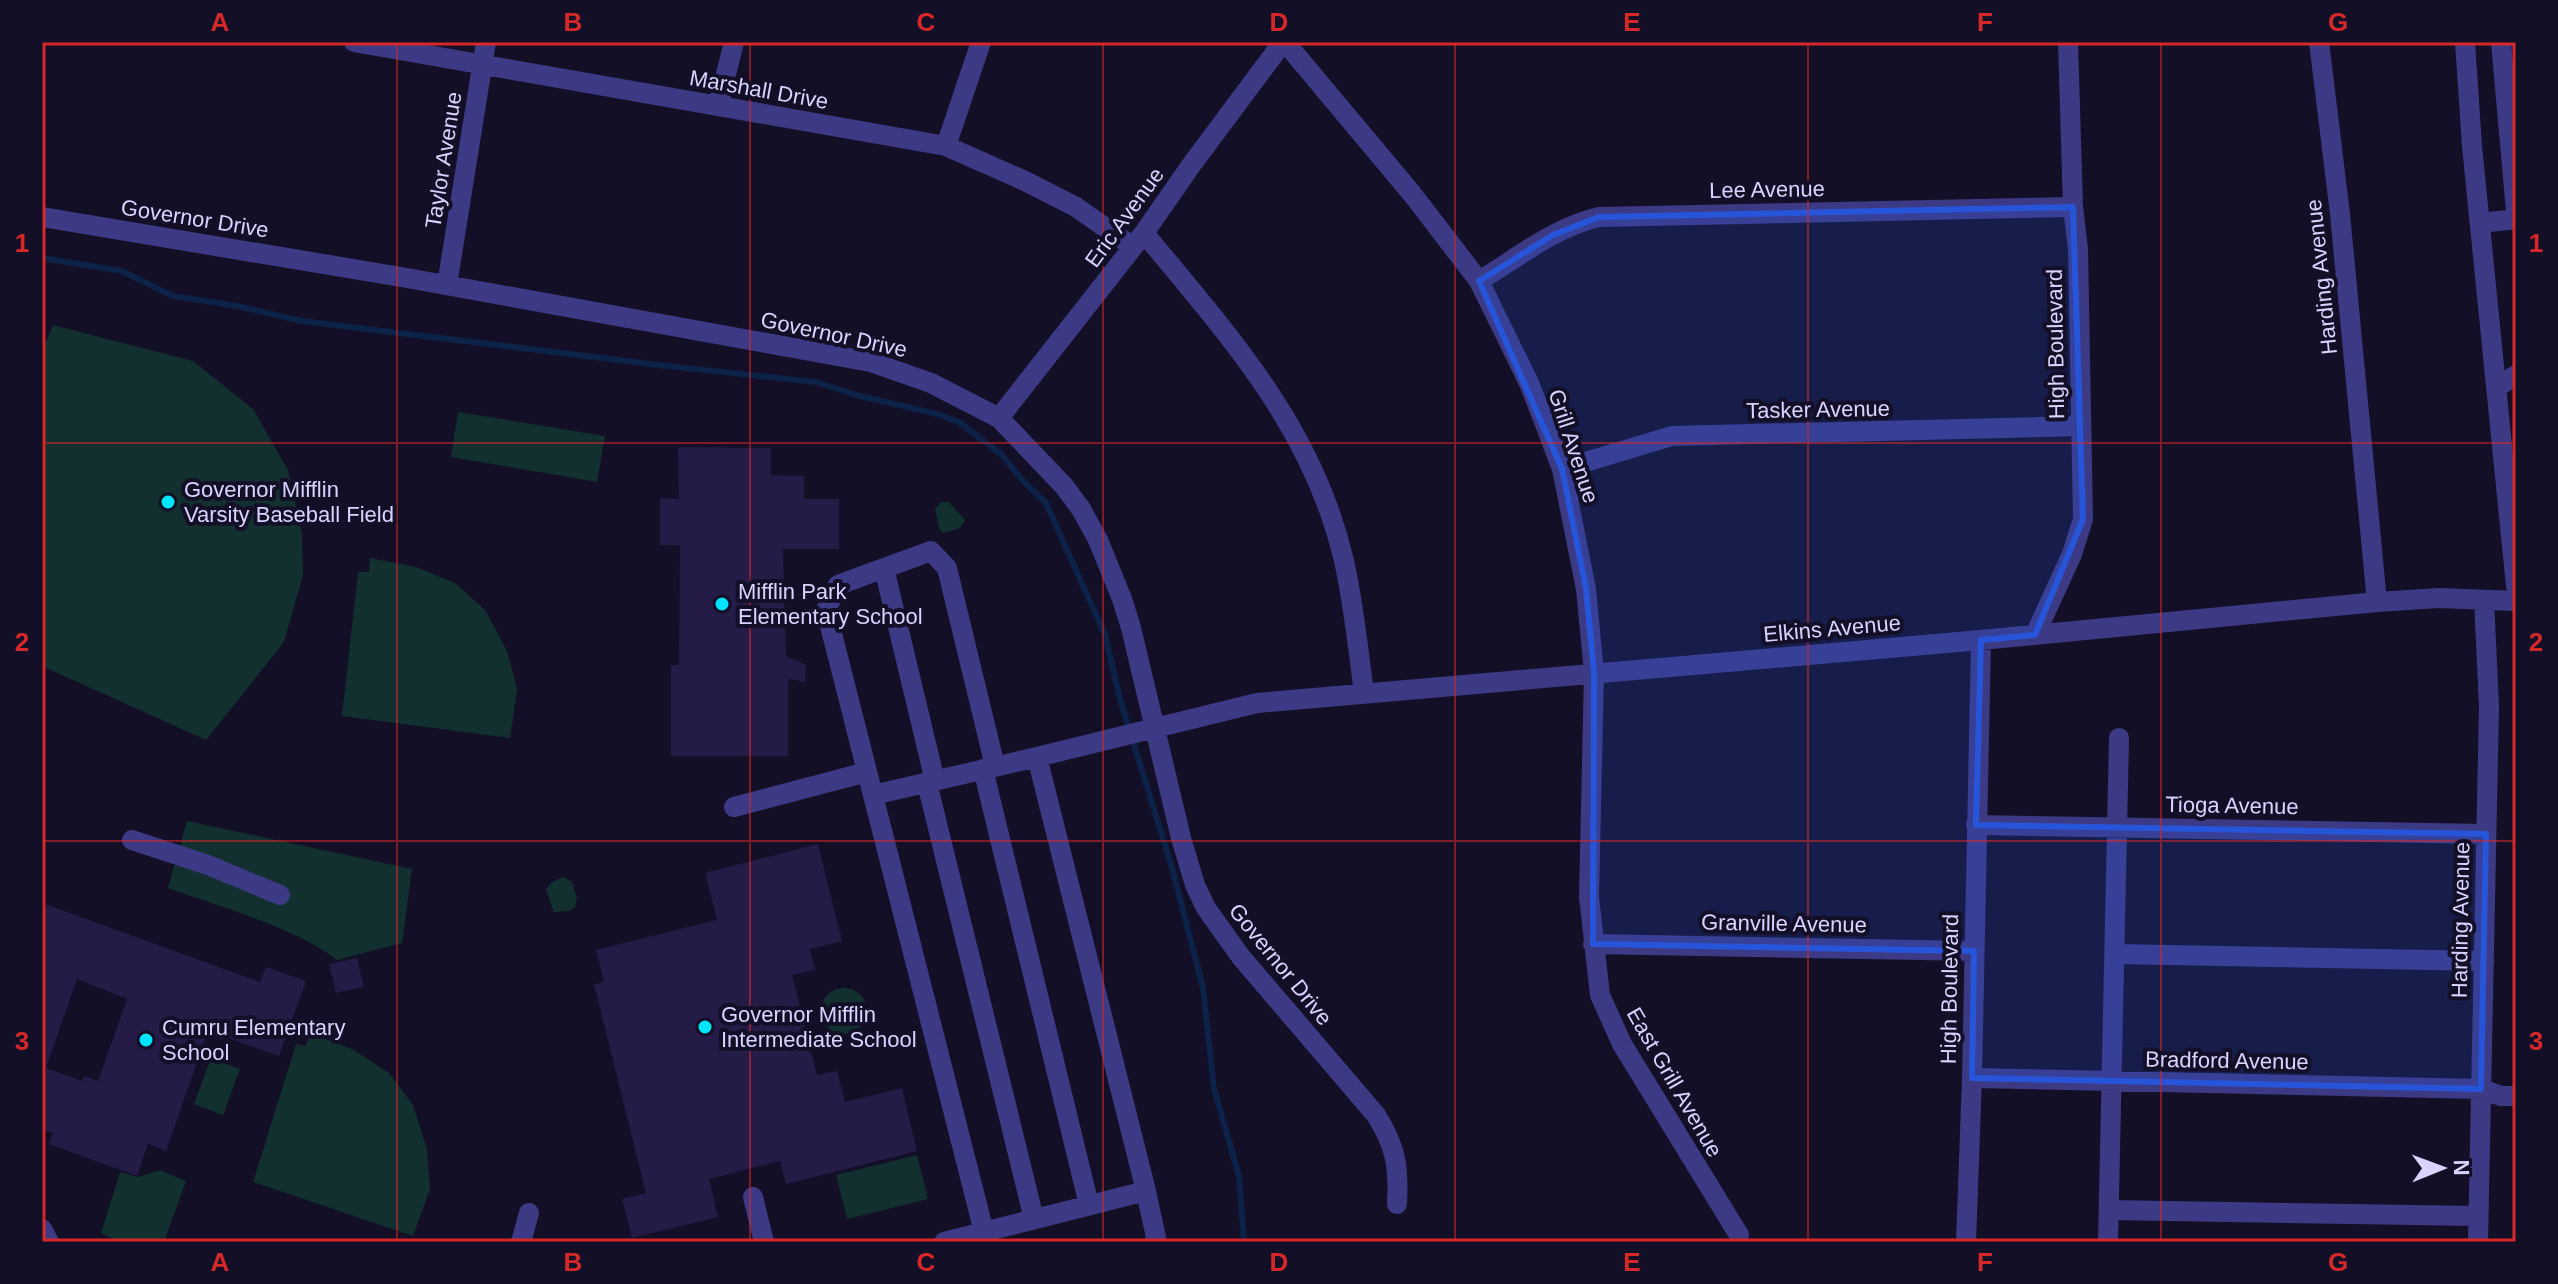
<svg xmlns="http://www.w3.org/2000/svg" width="2558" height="1284" font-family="Arial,sans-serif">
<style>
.green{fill:#12302f}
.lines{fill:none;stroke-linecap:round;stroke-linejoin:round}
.stream{stroke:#0c2248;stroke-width:6}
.building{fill:#241b47;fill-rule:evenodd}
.minor{stroke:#3d3a85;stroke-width:20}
.marked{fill:#2655da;fill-opacity:0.2;stroke:#2655da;stroke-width:6;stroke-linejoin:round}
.grid{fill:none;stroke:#d62828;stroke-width:2;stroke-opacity:0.55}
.poi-dot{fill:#00e5ff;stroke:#130f26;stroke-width:3}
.labels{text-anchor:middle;stroke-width:8;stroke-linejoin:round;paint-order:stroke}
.street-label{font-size:22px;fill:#d9d4ff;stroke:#130f26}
.poi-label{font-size:22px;fill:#d9d4ff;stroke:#130f26;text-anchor:start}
.neatline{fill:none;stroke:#d62828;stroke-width:3}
.grid-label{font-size:26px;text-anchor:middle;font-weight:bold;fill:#d62828}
</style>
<rect width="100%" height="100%" fill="#130f26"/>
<path class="green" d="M 53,325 L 193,361 L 253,409 L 288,470 L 302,535 L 303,575 L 284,642 L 206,740 L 42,666 L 42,351 Z
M 458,412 L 605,436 L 597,482 L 451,457 Z
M 942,502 L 949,502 L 965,520 L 960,528 L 943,533 L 939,528 L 935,508 Z
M 370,558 L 416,567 L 455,583 L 485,610 L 507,651 L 517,689 L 510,738 L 342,716 L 358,572 L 369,572 Z
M 187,821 L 412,869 L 402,943 L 337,960 C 297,928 217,906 168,888 Z
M 563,877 L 572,882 L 577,899 L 575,907 L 569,911 L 554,912 L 546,890 L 552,882 Z
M821 1011a23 23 0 1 1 46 0a23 23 0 1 1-46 0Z
M 310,1033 L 354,1050 L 389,1073 L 413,1105 L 427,1149 L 430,1189 L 413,1236 L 253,1182 L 296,1044 L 306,1046 Z
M 211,1058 L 240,1069 L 223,1115 L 194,1104 Z
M 917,1155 L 928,1199 L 847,1219 L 836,1175 Z
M 160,1170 L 186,1181 L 164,1242 L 118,1242 L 101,1233 L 120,1172 L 138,1177 Z"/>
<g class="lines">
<path class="stream" d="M 42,258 L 122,271 L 173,296 L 237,306 L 302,321 L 667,366 L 816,382 L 856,395 L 937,414 L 959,422 L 1002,455 L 1022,480 L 1046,503 L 1105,635 L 1120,699 L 1172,868 L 1203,988 L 1214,1089 L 1239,1176 L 1244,1242"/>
</g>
<path class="building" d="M 678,447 L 771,448 L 771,475 L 804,476 L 804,499 L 839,499 L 839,549 L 783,549 L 786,656 L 806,665 L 805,682 L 788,679 L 788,756 L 671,756 L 671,665 L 679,665 L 680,545 L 660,545 L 660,498 L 679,499 Z
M 818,844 L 842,941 L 810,949 L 815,970 L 792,975 L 817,1075 L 837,1071 L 845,1102 L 902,1088 L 917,1151 L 786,1184 L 780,1161 L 709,1179 L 718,1217 L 632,1238 L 622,1199 L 646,1193 L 594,984 L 604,982 L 596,950 L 717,920 L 705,873 Z
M 42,903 L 260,982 L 266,967 L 306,981 L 279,1056 L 208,1031 L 166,1151 L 148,1144 L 137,1176 L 49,1144 L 53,1133 L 42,1129 ZM 77,979 L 127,999 L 98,1081 L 84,1076 L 82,1081 L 46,1068 Z
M 357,958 L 364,987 L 336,993 L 329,964 Z"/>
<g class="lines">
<path class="minor" d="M 354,42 L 946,146 L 1025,181 L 1076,207 L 1133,247
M 1285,42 L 1413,195 L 1479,281 L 1529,383 L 1543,419 L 1562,469 L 1586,589 L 1594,673 L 1589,897 L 1600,995 L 1622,1044 L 1739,1235
M 2319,42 L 2340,214 L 2377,602
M 2465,42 L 2472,146 L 2516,586
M 2501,42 L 2516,211
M 718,106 L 734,42
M 946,146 L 981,42
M 42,217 L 407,278 L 871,362 L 931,383 L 999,418 L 1064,486 L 1081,509 L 1098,540 L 1122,599 L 1131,628 L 1181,838 L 1195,885 L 1206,908 L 1241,957 L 1376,1115 C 1396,1147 1399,1166 1397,1204
M 2480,223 L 2516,219
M 1144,233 C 1229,336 1313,427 1344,561 C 1354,605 1358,649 1364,693
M 1479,281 C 1517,258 1555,227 1599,217 L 2073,207
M 447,285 L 486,42
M 2497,387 L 2516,375
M 999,418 L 1144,233 L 1192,164 L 1283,42
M 1562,469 L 1672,436 L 2081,426
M 884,568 L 935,781
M 2035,635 L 2072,554 L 2083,519 L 2078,249 L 2073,207 L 2068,42
M 983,769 L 1089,1205
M 927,783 L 1034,1219
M 873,795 L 1037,757
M 734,807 L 867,772
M 1976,825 L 2486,834
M 132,840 L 208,865 L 280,895
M 1593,944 L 1974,951
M 2115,954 L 2484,961
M 1972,1078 L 2481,1089 L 2501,1096 L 2516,1096
M 1146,1191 L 1157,1242
M 753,1197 L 764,1242
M 2109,1210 L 2478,1216
M 42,1229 L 49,1242
M 984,1232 L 826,610 L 838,585 L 931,551 L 947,568 L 995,766
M 521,1242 L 529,1213
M 944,1242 L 1146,1191 L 1037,757 L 1257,703 L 1981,640 L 2377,602 L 2439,598 L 2516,601
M 1966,1242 L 1972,1078 L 1981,640
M 2108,1242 L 2119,738
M 2478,1242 L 2489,706 L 2484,600"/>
</g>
<path class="marked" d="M 2073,207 L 2083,519 L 2035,635 L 1981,640 L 1976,825 L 2486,834 L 2481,1089 L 1972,1078 L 1974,951 L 1593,944 L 1594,673 L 1586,589 L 1562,469 L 1479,281 L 1553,235 L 1599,217 Z"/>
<path class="grid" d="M 397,42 L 397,1242M 750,42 L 750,1242M 1103,42 L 1103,1242M 1455,42 L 1455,1242M 1808,42 L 1808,1242M 2161,42 L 2161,1242M 42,443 L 2516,443M 42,841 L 2516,841"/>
<g class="poi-dot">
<circle cx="168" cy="502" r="8"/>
<circle cx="722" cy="604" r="8"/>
<circle cx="705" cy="1027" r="8"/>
<circle cx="146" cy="1040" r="8"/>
</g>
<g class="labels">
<g class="street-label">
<text transform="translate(759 89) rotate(10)" y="8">Marshall Drive</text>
<text transform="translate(443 160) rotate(-81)" y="8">Taylor Avenue</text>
<text transform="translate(1767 189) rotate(-1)" y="8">Lee Avenue</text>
<text transform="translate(1124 217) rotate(-54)" y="8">Eric Avenue</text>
<text transform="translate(195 218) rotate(9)" y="8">Governor Drive</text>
<text transform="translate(2321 277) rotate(-96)" y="8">Harding Avenue</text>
<text transform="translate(834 334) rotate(12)" y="8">Governor Drive</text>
<text transform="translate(2055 344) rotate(-91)" y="8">High Boulevard</text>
<text transform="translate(1818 409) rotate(-1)" y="8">Tasker Avenue</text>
<text transform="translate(1574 446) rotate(72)" y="8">Grill Avenue</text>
<text transform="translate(1832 628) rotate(-5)" y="8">Elkins Avenue</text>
<text transform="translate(2232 805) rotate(1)" y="8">Tioga Avenue</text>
<text transform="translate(2460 920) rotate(-89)" y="8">Harding Avenue</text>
<text transform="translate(1784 923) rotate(1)" y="8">Granville Avenue</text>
<text transform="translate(1281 964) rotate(51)" y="8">Governor Drive</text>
<text transform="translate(1949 989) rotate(-89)" y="8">High Boulevard</text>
<text transform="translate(2227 1060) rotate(1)" y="8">Bradford Avenue</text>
<text transform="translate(1675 1082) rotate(60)" y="8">East Grill Avenue</text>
</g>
<g class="poi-label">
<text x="184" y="497">Governor Mifflin<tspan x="184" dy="25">Varsity Baseball Field</tspan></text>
<text x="738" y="599">Mifflin Park<tspan x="738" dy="25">Elementary School</tspan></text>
<text x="721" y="1022">Governor Mifflin<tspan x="721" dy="25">Intermediate School</tspan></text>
<text x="162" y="1035">Cumru Elementary<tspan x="162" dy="25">School</tspan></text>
</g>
</g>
<rect width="2558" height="1284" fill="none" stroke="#130f26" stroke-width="88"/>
<g transform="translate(2442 1168) rotate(89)" stroke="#130f26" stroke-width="6" paint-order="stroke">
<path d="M0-6L14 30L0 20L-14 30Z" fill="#d9d4ff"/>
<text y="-12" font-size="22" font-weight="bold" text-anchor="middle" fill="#d9d4ff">N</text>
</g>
<rect x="44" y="44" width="2470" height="1196" class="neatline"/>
<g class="grid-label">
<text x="220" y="31">A</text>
<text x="573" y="31">B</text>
<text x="926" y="31">C</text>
<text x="1279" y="31">D</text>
<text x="1632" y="31">E</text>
<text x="1985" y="31">F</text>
<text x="2338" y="31">G</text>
<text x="22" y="252">1</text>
<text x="2536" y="252">1</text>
<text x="22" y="651">2</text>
<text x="2536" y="651">2</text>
<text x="22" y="1050">3</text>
<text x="2536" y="1050">3</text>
<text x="220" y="1271">A</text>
<text x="573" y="1271">B</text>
<text x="926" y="1271">C</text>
<text x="1279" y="1271">D</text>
<text x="1632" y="1271">E</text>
<text x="1985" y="1271">F</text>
<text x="2338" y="1271">G</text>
</g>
</svg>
